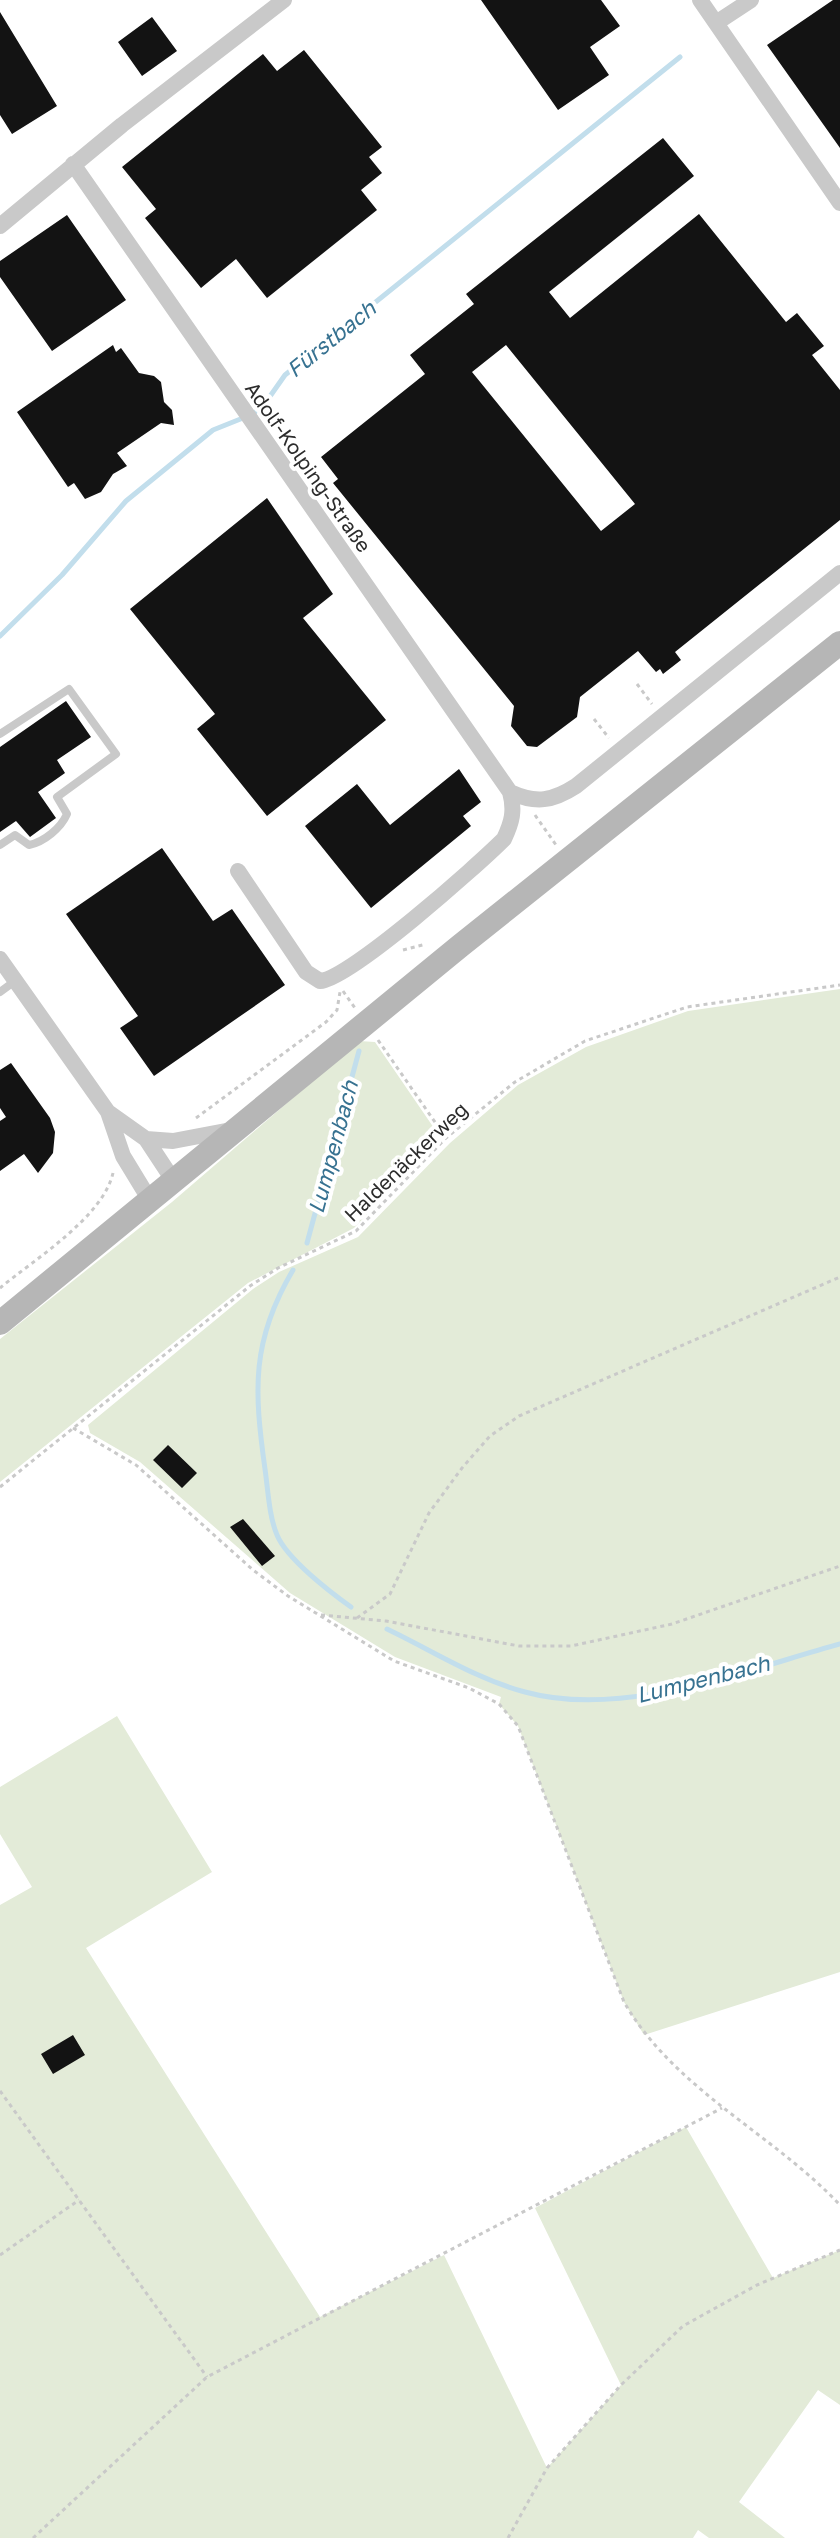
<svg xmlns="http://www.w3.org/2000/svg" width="840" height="2538" font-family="'Golos Text',sans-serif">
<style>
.green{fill:#e3ebd8}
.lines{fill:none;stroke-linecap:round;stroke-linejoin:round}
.stream{stroke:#c2deec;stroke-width:5}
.building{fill:#131313;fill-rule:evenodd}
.path{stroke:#c9c9c9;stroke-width:3;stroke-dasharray:4 4;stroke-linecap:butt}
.lane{stroke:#c9c9c9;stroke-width:8}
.street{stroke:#c9c9c9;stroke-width:16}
.secondary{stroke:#b6b6b6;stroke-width:24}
.labels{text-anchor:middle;stroke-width:8;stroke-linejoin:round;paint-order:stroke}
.street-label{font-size:20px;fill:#2c2c2c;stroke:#fff}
.water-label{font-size:22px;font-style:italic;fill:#377291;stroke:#fff}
</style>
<rect width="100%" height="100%" fill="#fff"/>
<path class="green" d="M 840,989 L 840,1972 L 644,2035 L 624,2002 L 518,1726 L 499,1704 L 501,1697 L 395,1657 L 290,1593 L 140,1462 L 90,1433 L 88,1425 L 253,1289 L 279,1272 L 358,1237 L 450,1143 L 518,1085 L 586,1047 L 688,1011 Z
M 359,1041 L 375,1042 L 436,1131 L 436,1142 L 354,1228 L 248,1283 L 0,1482 L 0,1339 L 172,1202 Z
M 117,1716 L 212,1872 L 86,1948 L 320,2317 L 444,2255 L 547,2468 L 621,2385 L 535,2208 L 686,2127 L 773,2278 L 840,2250 L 840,2405 L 818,2390 L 739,2502 L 785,2538 L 709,2538 L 698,2530 L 693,2538 L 0,2538 L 0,1905 L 32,1887 L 0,1834 L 0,1787 Z"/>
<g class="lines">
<path class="stream" d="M 0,636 L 62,575 L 126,501 L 213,430 L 253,414 L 266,402 L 285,375 L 680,57
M 307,1243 L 359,1051
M 293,1270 C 251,1341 254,1390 265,1469 C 268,1490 269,1516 277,1535 C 287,1559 330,1592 351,1607
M 387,1629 C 433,1651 476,1679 525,1692 C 623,1719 745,1670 840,1644"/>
</g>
<path class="building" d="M 481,0 L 601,0 L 620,26 L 590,47 L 609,75 L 558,110 Z
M 833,0 L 840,0 L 840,148 L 767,45 Z
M 0,12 L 57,106 L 12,134 L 0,115 Z
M 152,17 L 177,51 L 142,76 L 118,42 Z
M 304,50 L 382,147 L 369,157 L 382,173 L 361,190 L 377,210 L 267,298 L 236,259 L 201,288 L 145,218 L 156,209 L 122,167 L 263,54 L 277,71 Z
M 663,138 L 694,176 L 549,292 L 570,318 L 699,214 L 786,322 L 797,313 L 824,346 L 812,355 L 840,390 L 840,520 L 675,652 L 681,660 L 663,674 L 660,669 L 656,672 L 638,651 L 580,697 L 577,717 L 537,747 L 527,746 L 511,726 L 514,706 L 333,483 L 338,479 L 321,457 L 425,374 L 410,355 L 474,304 L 466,294 ZM 506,345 L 635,504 L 601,531 L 472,372 Z
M 67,215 L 126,300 L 52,351 L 0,277 L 0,261 Z
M 113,345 L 116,352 L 121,348 L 139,373 L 154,376 L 161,382 L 164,402 L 172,410 L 174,425 L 161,423 L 117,453 L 127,466 L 113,474 L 101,492 L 85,499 L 74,483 L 68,487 L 17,412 Z
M 267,498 L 333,594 L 303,618 L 386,720 L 267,816 L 197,729 L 215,714 L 130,609 Z
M 66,701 L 91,737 L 57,760 L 65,773 L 38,792 L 56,818 L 30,837 L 16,821 L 0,832 L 0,747 Z
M 459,769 L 481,802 L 463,816 L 471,826 L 371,908 L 305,826 L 357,784 L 390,825 Z
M 162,848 L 213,921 L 232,909 L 285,985 L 154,1076 L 120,1028 L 138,1016 L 66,914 Z
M 11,1063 L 50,1118 L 55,1132 L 53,1153 L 38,1173 L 24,1154 L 0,1171 L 0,1121 L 6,1117 L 0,1108 L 0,1070 Z
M 168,1445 L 197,1473 L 182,1488 L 153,1460 Z
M 243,1519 L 275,1556 L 262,1566 L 230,1527 Z
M 73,2035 L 85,2055 L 53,2074 L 41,2054 Z"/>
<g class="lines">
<path class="path" d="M 637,684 L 652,704
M 594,719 L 609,738
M 535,815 L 556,845
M 403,950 L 426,944
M 343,991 L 355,1008
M 378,1040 L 446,1138
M 196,1118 L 326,1022 L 337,1010 L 340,992
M 0,1288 C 35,1259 103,1217 113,1173
M 73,1428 L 136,1465 L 253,1570 L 288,1596 L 394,1661 L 469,1688 L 499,1704 L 518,1726 L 624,2002 C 675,2090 772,2133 840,2205
M 0,1487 L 250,1286 L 278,1268 L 356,1231 L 446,1138 L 515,1082 L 585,1041 L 687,1007 L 840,985
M 321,1615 L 386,1621 L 519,1646 L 571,1646 L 672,1624 L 840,1566
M 357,1618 L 390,1594 L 429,1513 L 462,1468 L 490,1436 L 519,1416 L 840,1277
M 0,2091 L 207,2377
M 0,2255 L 79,2200
M 33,2538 L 207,2377 L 722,2108
M 508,2538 L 547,2468 L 621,2385 L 683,2326 L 757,2285 L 840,2250"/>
<path class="lane" d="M 0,734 L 69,689 L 116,754 L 57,797 L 67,814 C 61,828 44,842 29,845 L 15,835 L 0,845
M 0,992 L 15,981"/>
<path class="street" d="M 700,0 L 840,203
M 716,23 L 751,0
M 73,164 L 510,792
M 0,226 L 122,125 L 284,0
M 238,871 L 306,972 L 320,981 C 350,979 478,865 504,839 C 512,822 515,811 510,792 C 536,804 553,801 576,786 L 840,573
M 0,959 L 108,1112 L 123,1156 L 151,1202
M 108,1112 L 146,1139 L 175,1183
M 146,1139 L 173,1141 L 231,1130"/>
<path class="secondary" d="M 0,1323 L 460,946 L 840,643"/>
</g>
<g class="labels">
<g class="street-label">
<text transform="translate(308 467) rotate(55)" y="7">Adolf-Kolping-Straße</text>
<text transform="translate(406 1162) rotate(-44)" y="7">Haldenäckerweg</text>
</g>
<g class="water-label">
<text transform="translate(331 339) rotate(-39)" y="8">Fürstbach</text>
<text transform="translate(333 1147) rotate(-75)" y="8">Lumpenbach</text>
<text transform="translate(703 1679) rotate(-14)" y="8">Lumpenbach</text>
</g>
</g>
</svg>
